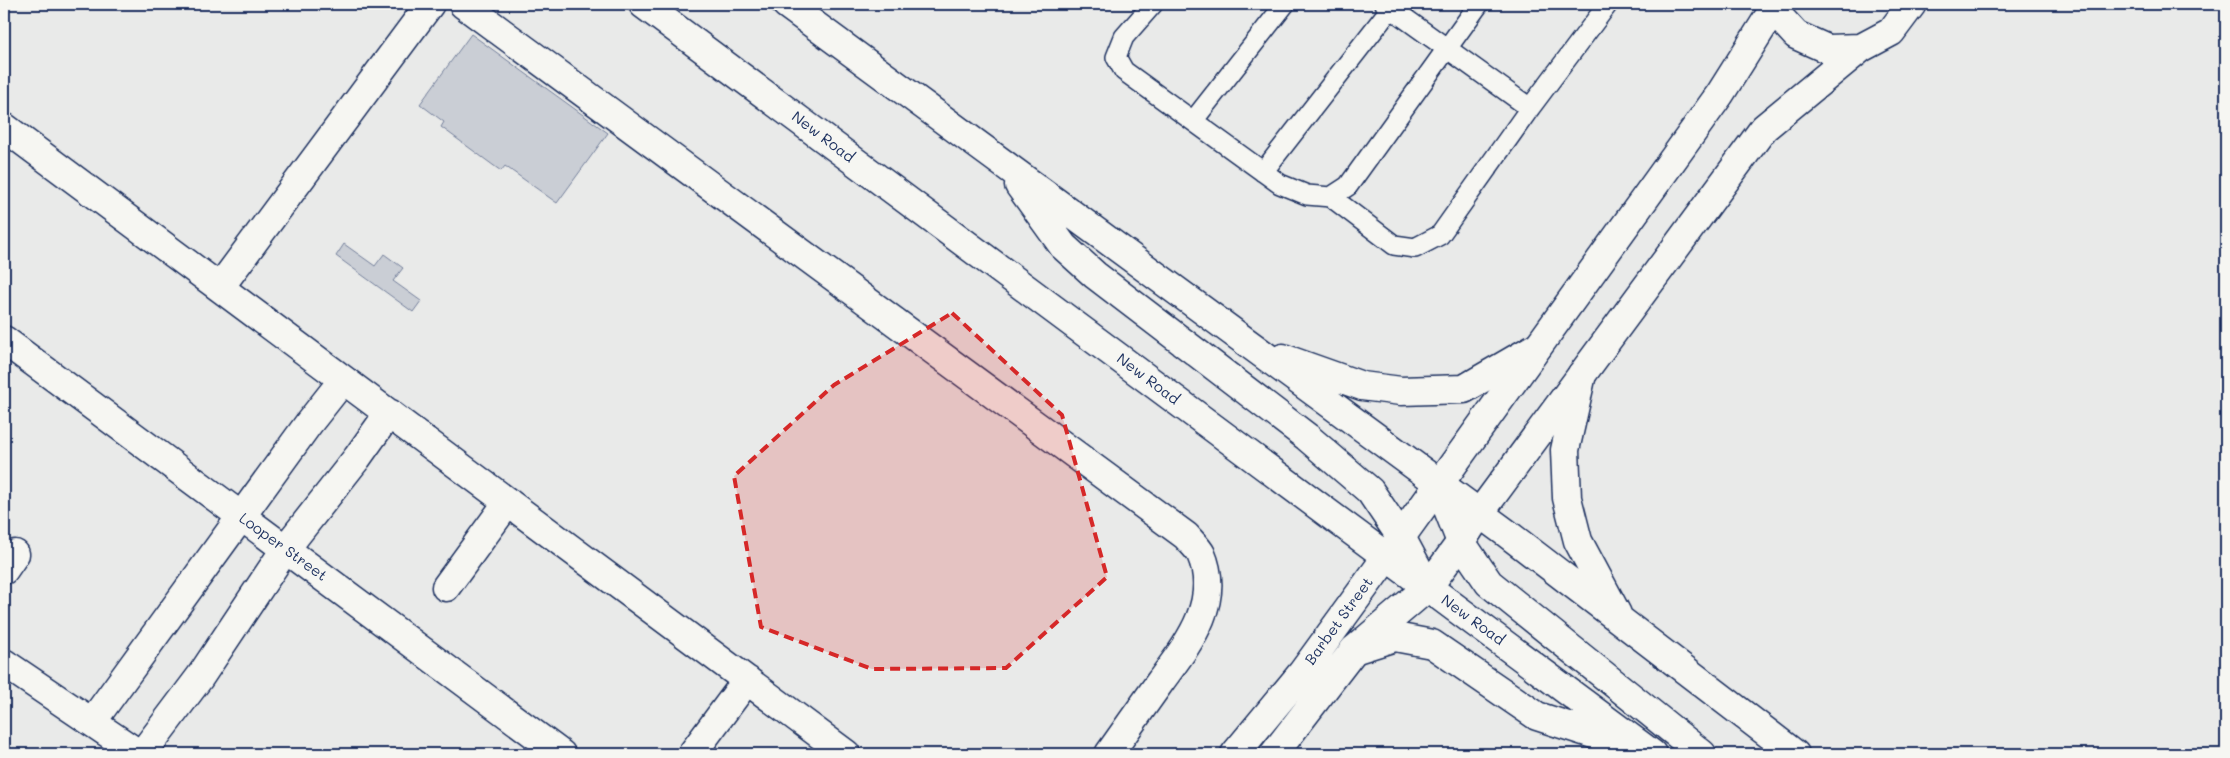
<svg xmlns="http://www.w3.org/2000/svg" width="2230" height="758" font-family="Mali,sans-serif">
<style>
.green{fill:#caced5;stroke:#727e9a}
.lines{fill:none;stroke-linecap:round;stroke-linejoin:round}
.lane-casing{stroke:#1b2f5e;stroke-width:22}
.street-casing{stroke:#1b2f5e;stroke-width:31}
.secondary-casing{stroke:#1b2f5e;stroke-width:31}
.lane{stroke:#f6f6f2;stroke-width:19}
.street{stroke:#f6f6f2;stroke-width:28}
.secondary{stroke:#f6f6f2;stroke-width:28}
.marked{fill:#d62828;fill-opacity:0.2;stroke:#d62828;stroke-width:4;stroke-dasharray:10 6;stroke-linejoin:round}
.labels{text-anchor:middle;stroke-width:4.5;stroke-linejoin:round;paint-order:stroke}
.street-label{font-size:15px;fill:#1b2f5e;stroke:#f6f6f2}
</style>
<rect width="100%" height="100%" fill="#e9eae9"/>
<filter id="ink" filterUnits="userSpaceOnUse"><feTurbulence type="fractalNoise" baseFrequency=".02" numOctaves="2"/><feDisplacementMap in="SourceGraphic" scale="10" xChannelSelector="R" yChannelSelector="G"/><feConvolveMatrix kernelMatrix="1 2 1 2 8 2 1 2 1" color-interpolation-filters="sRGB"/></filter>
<g filter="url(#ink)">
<path class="green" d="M 471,34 L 608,133 L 557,203 L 505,166 L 501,171 L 441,127 L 444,122 L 420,104 Z
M 344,244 L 375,266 L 384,254 L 403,268 L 393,281 L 421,301 L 413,312 L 336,256 Z"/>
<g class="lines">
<g class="lane-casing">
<path id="lane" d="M 1153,4 L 1124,37 L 1116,57 L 1124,71 L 1280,184 L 1307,195 L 1331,197 L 1348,186 L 1479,4
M 1385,4 L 1530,108
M 1193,121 L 1285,4
M 1263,172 L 1394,4
M 1331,197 L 1394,245 L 1415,248 L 1440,235 L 1530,108 L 1608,4"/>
</g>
<g class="street-casing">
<path id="street" d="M 463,4 L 1186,536 C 1191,542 1198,548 1201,554 C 1222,603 1187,645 1160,682 C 1143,706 1126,730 1109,754
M 1772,4 L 1773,10 L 1796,35 L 1827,49 L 1861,48 L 1891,32 L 1912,4
M 4,127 L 846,754
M 220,287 L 430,4
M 4,340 L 561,754
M 4,570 L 15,554
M 446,587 L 508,502
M 4,663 L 139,754
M 92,722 L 309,423 L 343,380
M 142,754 L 200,677 L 286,548 L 357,458 L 389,413
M 692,754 L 747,680
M 1235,754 L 1302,673 L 1401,537 L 1720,94 L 1773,10
M 1274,754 L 1354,650 L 1428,587 L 1461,542 L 1479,514 L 1764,128 L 1861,48"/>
</g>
<g class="secondary-casing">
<path id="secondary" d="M 643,4 L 1652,754
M 786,4 L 1505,532 L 1795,754
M 1019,185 L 1063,246 L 1095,275 L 1307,437 L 1370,491 L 1401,537 L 1424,580
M 1283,358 L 1362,386 L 1401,391 L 1464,389 L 1538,346
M 1582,374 L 1565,450 L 1567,498 L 1578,541 L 1617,614
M 1438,484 L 1461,542 L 1489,583 L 1702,754
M 1354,650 L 1395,637 L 1432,644 L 1537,716 L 1630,746"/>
</g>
<use href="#lane" class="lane"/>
<use href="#street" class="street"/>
<use href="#secondary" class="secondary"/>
</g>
</g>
<path class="marked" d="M 952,313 L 1062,415 L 1107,577 L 1006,668 L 872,669 L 761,627 L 734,476 L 834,385 Z"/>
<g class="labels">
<g class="street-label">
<text transform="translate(823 137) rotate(37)" y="5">New Road</text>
<text transform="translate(1148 379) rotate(37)" y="5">New Road</text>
<text transform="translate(283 547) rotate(36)" y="5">Looper Street</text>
<text transform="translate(1473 620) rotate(36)" y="5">New Road</text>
<text transform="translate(1339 621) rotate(-54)" y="5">Barbet Street</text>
</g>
</g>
<rect width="2230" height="758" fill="none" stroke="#f6f6f2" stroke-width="20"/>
<rect x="10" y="10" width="2210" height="738" fill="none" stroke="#1b2f5e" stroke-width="2" filter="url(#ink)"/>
</svg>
